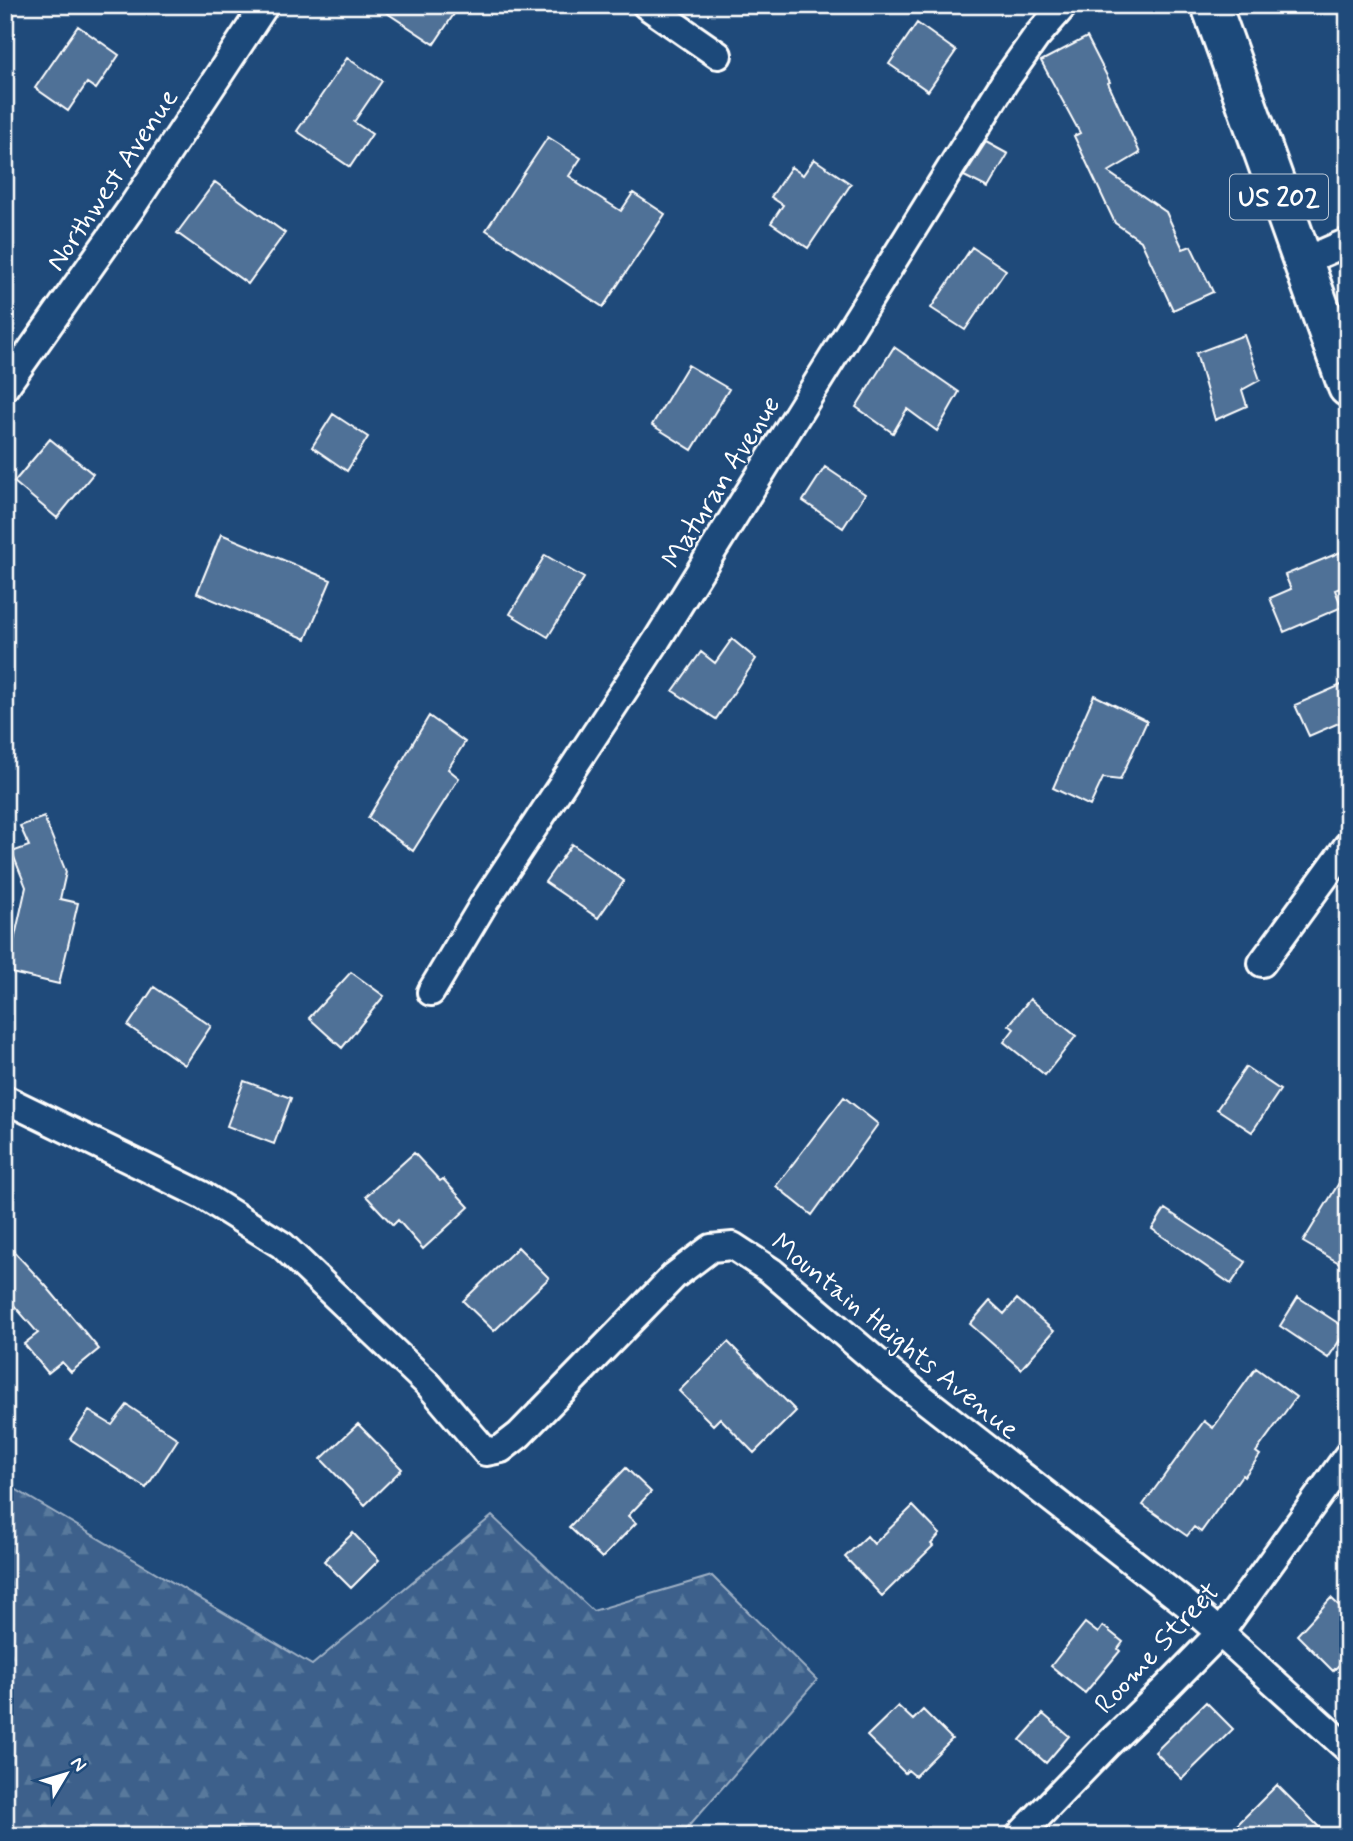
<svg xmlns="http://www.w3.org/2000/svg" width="1353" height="1841" font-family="Mynerve,sans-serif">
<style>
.forest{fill:url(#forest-firs);stroke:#9eb0c5;stroke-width:2}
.building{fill:#507197;stroke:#fff;stroke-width:2}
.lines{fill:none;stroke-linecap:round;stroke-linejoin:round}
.minor-casing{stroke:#fff;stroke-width:32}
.primary-casing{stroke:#fff;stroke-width:44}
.minor{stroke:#1f4a7a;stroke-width:26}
.primary{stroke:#1f4a7a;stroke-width:38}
.labels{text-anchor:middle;stroke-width:5;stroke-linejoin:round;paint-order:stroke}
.shield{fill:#1f4a7a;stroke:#bcc9d7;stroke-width:2}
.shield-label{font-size:26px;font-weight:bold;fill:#fff}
.street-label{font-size:28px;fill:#fff;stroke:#1f4a7a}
</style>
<defs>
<pattern id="forest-firs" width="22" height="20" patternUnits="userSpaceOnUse" patternTransform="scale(1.75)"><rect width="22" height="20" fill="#3c618b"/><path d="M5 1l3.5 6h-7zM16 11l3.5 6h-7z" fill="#59799c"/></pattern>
</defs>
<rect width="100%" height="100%" fill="#1f4a7a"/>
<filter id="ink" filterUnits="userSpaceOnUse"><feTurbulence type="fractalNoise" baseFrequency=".0143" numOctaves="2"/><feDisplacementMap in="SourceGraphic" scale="14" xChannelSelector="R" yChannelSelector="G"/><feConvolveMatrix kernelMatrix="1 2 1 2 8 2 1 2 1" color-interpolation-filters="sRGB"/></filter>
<g filter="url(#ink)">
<path class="forest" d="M 5,1483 L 312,1665 L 492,1516 L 593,1611 L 712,1576 L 817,1680 L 680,1836 L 5,1836 Z"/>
<path class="building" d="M 375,5 L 460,5 L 434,44 Z
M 917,23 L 956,51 L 928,91 L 889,64 Z
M 78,26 L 119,55 L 96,89 L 87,83 L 68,111 L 35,88 Z
M 1087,37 L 1110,82 L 1108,83 L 1140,153 L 1108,172 L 1166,212 L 1183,249 L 1191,246 L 1213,292 L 1173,310 L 1141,241 L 1115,223 L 1074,136 L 1080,133 L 1041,61 Z
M 347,58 L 382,81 L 354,122 L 372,134 L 350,167 L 297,131 Z
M 548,137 L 581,158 L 569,176 L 578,182 L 577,183 L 621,211 L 633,193 L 665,214 L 603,307 L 486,230 Z
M 986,142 L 1008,154 L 988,188 L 964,176 Z
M 814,159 L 851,184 L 808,248 L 771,223 L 783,205 L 771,197 L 791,167 L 803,175 Z
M 215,182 L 285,233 L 248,284 L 177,233 Z
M 972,247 L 1006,270 L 965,330 L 931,308 Z
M 1244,335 L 1260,380 L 1242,390 L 1247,406 L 1215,420 L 1196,353 Z
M 894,347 L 959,392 L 937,431 L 907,409 L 893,433 L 856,407 Z
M 688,365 L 729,389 L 692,450 L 652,425 Z
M 333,414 L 368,437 L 347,471 L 312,447 Z
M 50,439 L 93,474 L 57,518 L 14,482 Z
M 825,467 L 865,494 L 843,528 L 803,501 Z
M 221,534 L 331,580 L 306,639 L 197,593 Z
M 1348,549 L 1348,585 L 1335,590 L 1342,607 L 1284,632 L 1270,598 L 1291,589 L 1285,575 Z
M 545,555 L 584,578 L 548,637 L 510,614 Z
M 732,639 L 756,659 L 716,719 L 673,691 L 701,652 L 715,663 Z
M 1348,682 L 1348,719 L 1309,736 L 1295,705 Z
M 1094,695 L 1147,721 L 1120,780 L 1103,778 L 1090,806 L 1053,788 Z
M 429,716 L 465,742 L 448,769 L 459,778 L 413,851 L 368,818 Z
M 44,817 L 66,872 L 60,899 L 78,903 L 59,984 L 7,972 L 26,887 L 12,852 L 29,846 L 20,826 Z
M 572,844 L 624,881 L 598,918 L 545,882 Z
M 351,972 L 384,996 L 342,1048 L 309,1018 Z
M 154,987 L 211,1026 L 185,1065 L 128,1026 Z
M 1030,999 L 1076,1036 L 1045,1075 L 1004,1042 L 1014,1029 L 1009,1025 Z
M 1246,1067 L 1280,1090 L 1252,1132 L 1217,1109 Z
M 244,1081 L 291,1098 L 274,1144 L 227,1126 Z
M 844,1097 L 878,1124 L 812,1215 L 776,1186 Z
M 414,1153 L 440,1181 L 443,1179 L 469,1207 L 423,1249 L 398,1220 L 393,1225 L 366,1196 Z
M 1348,1168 L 1348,1268 L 1303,1242 Z
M 1165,1209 L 1246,1262 L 1231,1284 L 1152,1229 Z
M 5,1242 L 46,1286 L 99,1349 L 71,1372 L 62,1362 L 48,1373 L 24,1344 L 38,1333 L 5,1295 Z
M 518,1247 L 549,1278 L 494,1331 L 463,1301 Z
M 1298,1297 L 1347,1329 L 1328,1358 L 1280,1326 Z
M 1017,1299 L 1054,1331 L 1021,1369 L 970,1324 L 990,1301 L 1004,1314 Z
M 728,1342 L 796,1411 L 754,1453 L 720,1418 L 713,1425 L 679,1391 Z
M 1256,1368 L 1296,1397 L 1256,1452 L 1260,1455 L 1244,1477 L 1242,1475 L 1201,1532 L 1194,1527 L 1187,1536 L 1143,1505 L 1204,1421 L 1213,1428 Z
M 127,1405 L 178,1439 L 146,1488 L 70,1439 L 89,1411 L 112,1425 Z
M 358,1424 L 402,1469 L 365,1505 L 321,1459 Z
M 626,1468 L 651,1492 L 628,1516 L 636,1523 L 602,1558 L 569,1527 Z
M 913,1506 L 940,1534 L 931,1544 L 933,1546 L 882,1596 L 845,1557 L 867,1536 L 874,1544 Z
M 353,1533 L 379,1560 L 351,1588 L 324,1561 Z
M 1331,1598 L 1348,1614 L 1348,1656 L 1333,1671 L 1297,1635 Z
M 1085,1623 L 1098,1633 L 1103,1626 L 1123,1642 L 1118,1649 L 1120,1651 L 1085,1693 L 1051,1666 Z
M 1206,1702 L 1233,1729 L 1182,1779 L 1155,1752 Z
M 898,1706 L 913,1720 L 923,1710 L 952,1739 L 915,1776 L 908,1770 L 905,1773 L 867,1736 Z
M 1043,1714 L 1069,1736 L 1046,1763 L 1020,1740 Z
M 1277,1785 L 1328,1836 L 1226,1836 Z"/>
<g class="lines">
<g class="minor-casing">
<path id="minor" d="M 646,5 L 718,55
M 1302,262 L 1348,242
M 5,387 L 132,207 L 265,5
M 1262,963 L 1348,845
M 431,992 L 486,900 L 657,640 L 1005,81 L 1036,37 L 1064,5
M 5,1099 L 202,1195 L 282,1245 L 429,1385 L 486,1452 L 501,1449 L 519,1435 L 674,1276 L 711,1248 L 733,1246 L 771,1271 L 888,1371 L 1184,1602 L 1220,1633 L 1348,1749
M 1019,1836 L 1108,1744 L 1166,1688 L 1220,1633 L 1348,1455"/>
</g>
<g class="primary-casing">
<path id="primary" d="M 1211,5 L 1348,387"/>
</g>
<use href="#minor" class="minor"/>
<use href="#primary" class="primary"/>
</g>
</g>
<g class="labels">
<rect class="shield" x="1230" y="174.5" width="98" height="45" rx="5"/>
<g class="shield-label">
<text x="1279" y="206">US 202</text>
</g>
<g class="street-label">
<text transform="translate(111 179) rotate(-56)" y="10">Northwest Avenue</text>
<text transform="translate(720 481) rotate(-58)" y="10">Maturan Avenue</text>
<text transform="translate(896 1335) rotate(39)" y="10">Mountain Heights Avenue</text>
<text transform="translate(1156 1647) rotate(-47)" y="10">Roome Street</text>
</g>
</g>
<rect width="1353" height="1841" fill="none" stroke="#1f4a7a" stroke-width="28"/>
<rect x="14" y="14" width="1325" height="1813" fill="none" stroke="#fff" stroke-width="2.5" filter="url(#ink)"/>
<g transform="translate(66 1774) rotate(52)" stroke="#1f4a7a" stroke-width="5" paint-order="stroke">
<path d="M0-5L12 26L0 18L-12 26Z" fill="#ffffff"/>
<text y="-10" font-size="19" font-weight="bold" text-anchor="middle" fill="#ffffff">N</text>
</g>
</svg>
